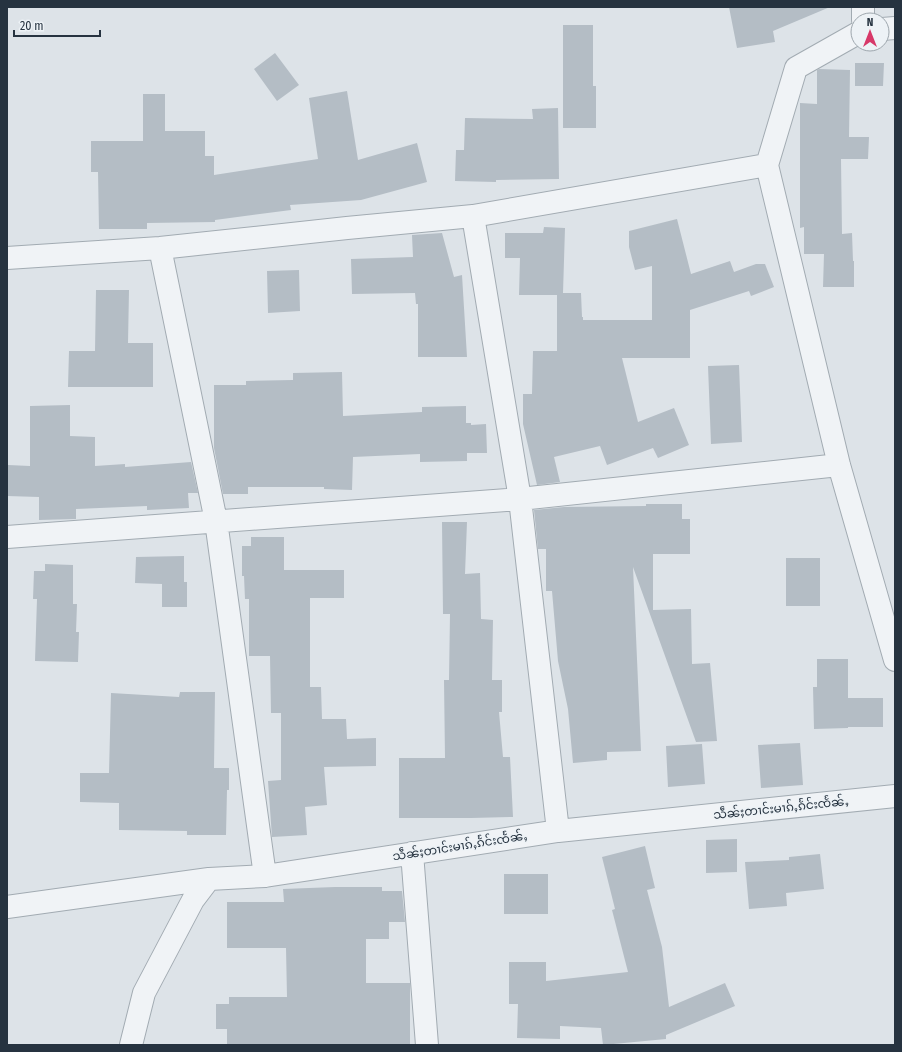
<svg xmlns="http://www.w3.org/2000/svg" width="902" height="1052" font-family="'Fira Sans Condensed','Noto Sans Myanmar',sans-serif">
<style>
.building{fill:#b4bdc5}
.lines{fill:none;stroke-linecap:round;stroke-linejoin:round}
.minor-casing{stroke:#a2abb2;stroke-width:24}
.minor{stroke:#f0f3f6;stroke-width:22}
.labels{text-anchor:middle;stroke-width:3;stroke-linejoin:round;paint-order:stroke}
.street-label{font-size:12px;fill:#263340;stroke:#edf2f6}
</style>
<rect width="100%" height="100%" fill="#dde3e8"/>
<path class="building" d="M 729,7 L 830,7 L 773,31 L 775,42 L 737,48 Z
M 563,25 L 593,25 L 593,86 L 596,86 L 596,128 L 563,128 Z
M 275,53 L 299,85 L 277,101 L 254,69 Z
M 855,63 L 884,63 L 883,86 L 855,86 Z
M 819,69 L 850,70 L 849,137 L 869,137 L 868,159 L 841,159 L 842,234 L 852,233 L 853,261 L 854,261 L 854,287 L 823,287 L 824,254 L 804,254 L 804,227 L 800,228 L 800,103 L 817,104 L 817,70 Z
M 347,91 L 358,160 L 417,143 L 427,182 L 361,200 L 290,205 L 291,210 L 215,220 L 215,222 L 147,223 L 147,229 L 99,229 L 98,172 L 91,172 L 91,141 L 143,141 L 143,94 L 165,94 L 165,131 L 205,131 L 205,156 L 214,156 L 214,175 L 318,159 L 309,98 Z
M 558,108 L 559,179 L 496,180 L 496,182 L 455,181 L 456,150 L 464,150 L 465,118 L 533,119 L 532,109 Z
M 677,219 L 691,274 L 730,261 L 734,272 L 756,264 L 765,264 L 774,287 L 751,296 L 749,291 L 690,310 L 690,358 L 622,358 L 638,422 L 674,408 L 689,445 L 658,458 L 653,448 L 607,465 L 600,446 L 554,457 L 560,482 L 537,485 L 523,424 L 523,394 L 532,394 L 533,351 L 557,351 L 557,295 L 519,295 L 520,258 L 505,258 L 505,233 L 543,233 L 544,227 L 565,228 L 563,293 L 581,293 L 582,317 L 583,317 L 583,320 L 652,320 L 652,266 L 635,270 L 629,247 L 629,231 Z
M 442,233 L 454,277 L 462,275 L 467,357 L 418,357 L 418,304 L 416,304 L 415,293 L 352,294 L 351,259 L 413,257 L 412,235 Z
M 299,270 L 300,311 L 268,313 L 267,271 Z
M 96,290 L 129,290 L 128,343 L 153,343 L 153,387 L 68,387 L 69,351 L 95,351 Z
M 739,365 L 742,442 L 711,444 L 708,366 Z
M 342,372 L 343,416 L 422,412 L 422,407 L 466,406 L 466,423 L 471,423 L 471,425 L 486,424 L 487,453 L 467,453 L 467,461 L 420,462 L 420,454 L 353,457 L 352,490 L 324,489 L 324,487 L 248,487 L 248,494 L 223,494 L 214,448 L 214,385 L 246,385 L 246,381 L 293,380 L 293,373 Z
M 70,405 L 70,436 L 95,437 L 95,466 L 125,464 L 125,467 L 191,462 L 198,493 L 188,493 L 189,508 L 147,510 L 147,506 L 76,509 L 76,519 L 39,520 L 39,497 L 7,496 L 8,465 L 30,466 L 30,406 Z
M 646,504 L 682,504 L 682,519 L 690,519 L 690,554 L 653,554 L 653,610 L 691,609 L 692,664 L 710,663 L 717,741 L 696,742 L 633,567 L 641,751 L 607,752 L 607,760 L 573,763 L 568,709 L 558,661 L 552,591 L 546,591 L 546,549 L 538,549 L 534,510 L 564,507 L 646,506 Z
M 442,522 L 467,522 L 465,574 L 480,573 L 481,619 L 493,620 L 492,680 L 502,680 L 502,712 L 499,712 L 503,757 L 510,757 L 513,817 L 471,818 L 399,818 L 399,758 L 445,758 L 444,680 L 449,680 L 450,614 L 443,614 Z
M 251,537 L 284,537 L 284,570 L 344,570 L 344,598 L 310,598 L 310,687 L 321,687 L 322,719 L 346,719 L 347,739 L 376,738 L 376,766 L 324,767 L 327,805 L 305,807 L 307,835 L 272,837 L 268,781 L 281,780 L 281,713 L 271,713 L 270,656 L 249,656 L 249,599 L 245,599 L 244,576 L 242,576 L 242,546 L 251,546 Z
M 184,556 L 184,582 L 187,582 L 187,607 L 162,607 L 162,584 L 135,583 L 136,557 Z
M 786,558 L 820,558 L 820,606 L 786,606 Z
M 45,564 L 73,565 L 73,604 L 77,604 L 76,632 L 79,632 L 78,662 L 35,661 L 37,599 L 33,599 L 34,571 L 45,571 Z
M 817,659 L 848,659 L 848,698 L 883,698 L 883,727 L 848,727 L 848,728 L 814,729 L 813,687 L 817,687 Z
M 180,692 L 215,692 L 214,768 L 229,768 L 229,790 L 227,790 L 226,835 L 187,835 L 187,831 L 119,830 L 119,803 L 80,802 L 80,773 L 109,773 L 111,693 L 179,697 Z
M 800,743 L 803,785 L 761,788 L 758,745 Z
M 702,744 L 705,784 L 668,787 L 666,746 Z
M 737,839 L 737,872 L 706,873 L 706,840 Z
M 645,846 L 655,888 L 647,890 L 662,947 L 669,1007 L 725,983 L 735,1006 L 666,1035 L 666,1039 L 603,1045 L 601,1028 L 560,1026 L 560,1039 L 517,1038 L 518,1004 L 509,1004 L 509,962 L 546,962 L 546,981 L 628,972 L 612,910 L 615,909 L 602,857 Z
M 820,854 L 824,889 L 786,893 L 787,906 L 749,909 L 745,862 L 789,860 L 789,857 Z
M 504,874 L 548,874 L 548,914 L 504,914 Z
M 335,887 L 382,887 L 382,891 L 402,891 L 405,922 L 389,922 L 389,939 L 366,939 L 366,983 L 410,983 L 410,1045 L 227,1045 L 227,1029 L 216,1029 L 216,1004 L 229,1004 L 229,997 L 287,997 L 286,948 L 227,948 L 227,902 L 284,902 L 283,889 Z"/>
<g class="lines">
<g class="minor-casing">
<path id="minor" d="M 863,20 L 863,7
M 882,29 L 895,28
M 767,165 L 839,465 L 895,660
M 473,216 L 520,499 L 558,831
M 160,248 L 216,521 L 265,876
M 7,258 L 160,248 L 347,228 L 473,216 L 767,165 L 796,68 L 858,33
M 7,537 L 520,499 L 839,465
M 412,853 L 427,1045
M 7,907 L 209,879
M 131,1045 L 144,993 L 193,900 L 209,879 L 265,876 L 558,831 L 895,796"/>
</g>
<use href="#minor" class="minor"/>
</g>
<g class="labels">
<g class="street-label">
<text transform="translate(781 808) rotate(-6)" y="4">သဵၼ်ႈတၢင်းမၢၵ်ႇၵႅင်းၸႅၼ်ႇ</text>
<text transform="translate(460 846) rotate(-9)" y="4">သဵၼ်ႈတၢင်းမၢၵ်ႇၵႅင်းၸႅၼ်ႇ</text>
</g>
</g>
<rect width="902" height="1052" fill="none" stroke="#263340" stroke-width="16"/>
<g transform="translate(870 32)"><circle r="19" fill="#edf2f6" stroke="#9da6ad"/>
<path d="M0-3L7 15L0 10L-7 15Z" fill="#d73869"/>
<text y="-6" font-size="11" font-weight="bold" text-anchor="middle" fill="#263340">N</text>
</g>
<path d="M14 30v6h86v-6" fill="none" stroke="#263340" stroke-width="2"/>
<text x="20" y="30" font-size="12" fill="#263340" stroke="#edf2f6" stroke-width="3" paint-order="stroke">20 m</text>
</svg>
